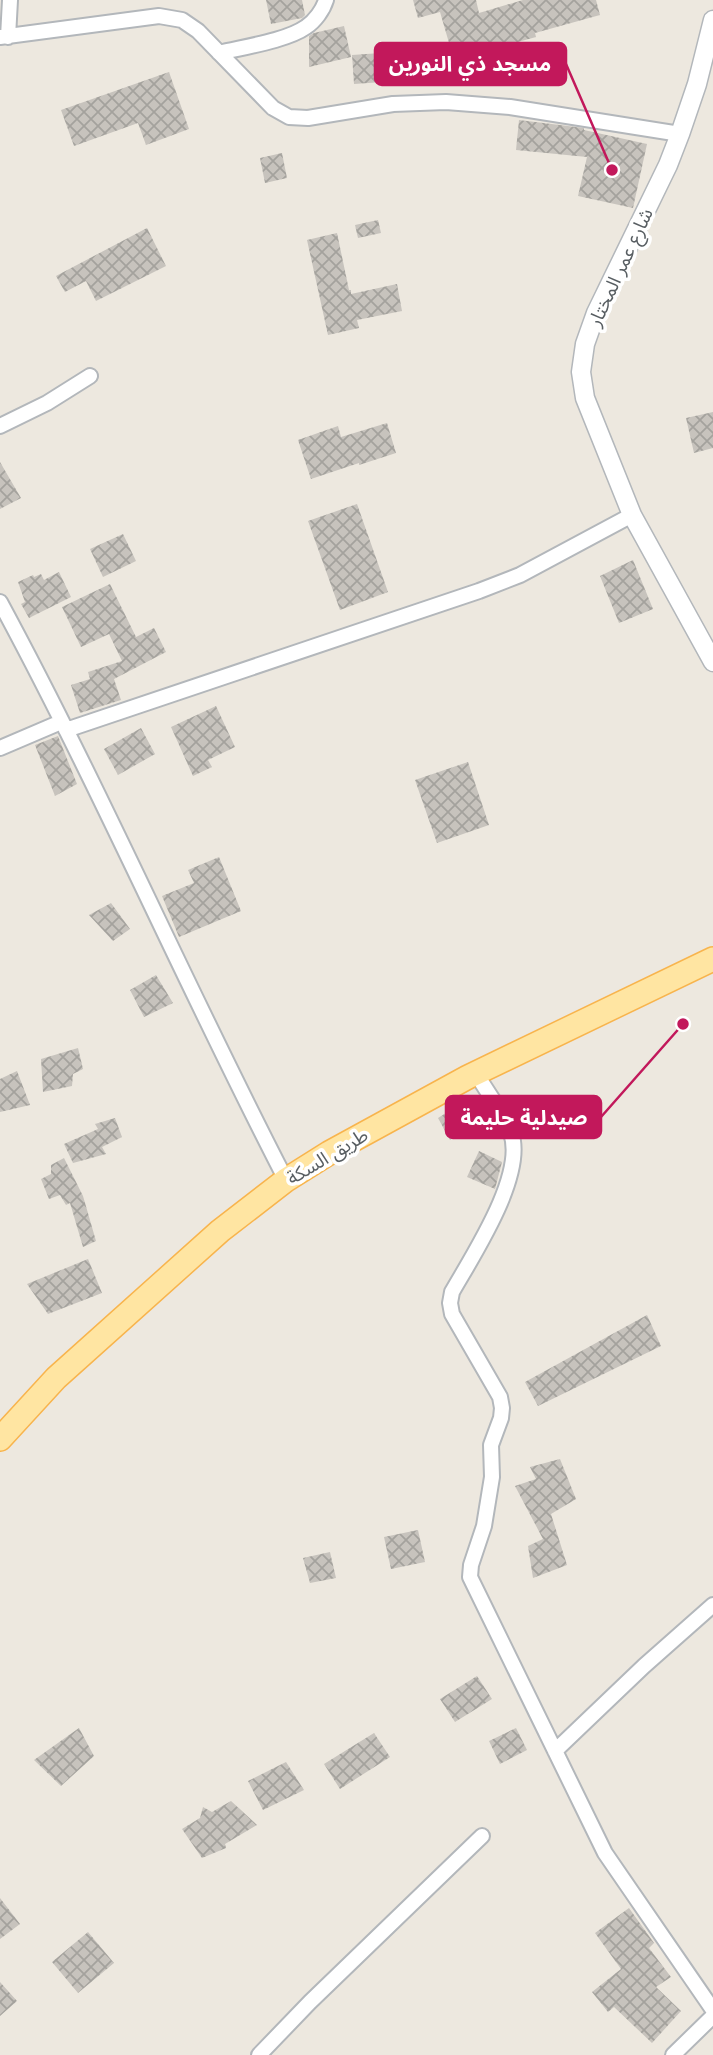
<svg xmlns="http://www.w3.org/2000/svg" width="713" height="2055" font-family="Helvetica,'Noto Sans Arabic',sans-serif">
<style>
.building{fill:url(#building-cross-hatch)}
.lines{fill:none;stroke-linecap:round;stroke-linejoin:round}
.minor-casing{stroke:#b3b7bb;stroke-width:18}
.tertiary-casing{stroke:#b3b7bb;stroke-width:21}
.primary-casing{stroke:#f8b44d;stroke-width:26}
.minor{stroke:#fff;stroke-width:14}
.tertiary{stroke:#fff;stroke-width:18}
.primary{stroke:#ffe5a2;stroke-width:23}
.labels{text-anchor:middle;stroke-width:7;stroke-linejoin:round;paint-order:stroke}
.street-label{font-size:19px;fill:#585e62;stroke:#fff}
.leader{fill:none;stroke:#c2185b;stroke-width:2.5}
.callout-dot{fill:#c2185b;stroke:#fff;stroke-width:2.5}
.callout{fill:#c2185b;stroke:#c2185b;stroke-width:2.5}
.callout-label{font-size:21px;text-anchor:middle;font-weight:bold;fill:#fff}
</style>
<defs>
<pattern id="building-cross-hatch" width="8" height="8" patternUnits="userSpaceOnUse" patternTransform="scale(1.75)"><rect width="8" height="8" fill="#c7c3bd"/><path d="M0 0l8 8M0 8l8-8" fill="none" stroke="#a4a29d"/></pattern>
</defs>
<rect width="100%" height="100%" fill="#ede8df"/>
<path class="building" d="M 266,0 L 302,0 L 305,15 L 302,18 L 271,24 Z
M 413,0 L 476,0 L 479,13 L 523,0 L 596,0 L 600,15 L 535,33 L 536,37 L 454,60 L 440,12 L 418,18 Z
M 344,26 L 351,57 L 309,67 L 309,36 L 314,33 Z
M 381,53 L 383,82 L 354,84 L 352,55 Z
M 169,72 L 189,129 L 146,145 L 138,123 L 74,146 L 61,110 Z
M 519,120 L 584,128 L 584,130 L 647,144 L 633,208 L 578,196 L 587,157 L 516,150 Z
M 282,153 L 287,178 L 265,183 L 260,158 Z
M 378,220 L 381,233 L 358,238 L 355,225 Z
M 147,228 L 166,266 L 96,301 L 86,281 L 65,292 L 56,276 Z
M 337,233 L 349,290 L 351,290 L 351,294 L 397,284 L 402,311 L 357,320 L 359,328 L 328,335 L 307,240 Z
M 713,412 L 713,448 L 694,453 L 686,418 Z
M 387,423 L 396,453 L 359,465 L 359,463 L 311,479 L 298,440 L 338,426 L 341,437 Z
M 0,462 L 21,498 L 0,509 Z
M 357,504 L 388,592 L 340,610 L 308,521 Z
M 123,534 L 136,561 L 103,577 L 90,549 Z
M 633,560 L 653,609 L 619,623 L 600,576 Z
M 59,572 L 71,597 L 29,618 L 21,604 L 25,602 L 18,582 L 33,575 L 34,577 L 41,574 L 44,580 Z
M 110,584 L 136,637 L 154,628 L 166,652 L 114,679 L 121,700 L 80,713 L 71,685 L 90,679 L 88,672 L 122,661 L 109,634 L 81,647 L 62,607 Z
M 216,706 L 235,747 L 208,760 L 212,767 L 193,776 L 171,727 Z
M 141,728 L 155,754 L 118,775 L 104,749 Z
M 58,736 L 77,784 L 55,796 L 35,745 Z
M 468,762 L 489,825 L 437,843 L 415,780 Z
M 219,857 L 241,911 L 179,937 L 162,896 L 194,883 L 188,870 Z
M 111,903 L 130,929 L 113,941 L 89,915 Z
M 156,975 L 173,1003 L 144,1017 L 130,990 Z
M 78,1048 L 83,1069 L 73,1074 L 72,1086 L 43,1092 L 41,1059 Z
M 17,1071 L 30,1105 L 0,1112 L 0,1079 Z
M 449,1111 L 463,1133 L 450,1140 L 438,1118 Z
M 115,1118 L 122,1137 L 102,1147 L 106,1154 L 73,1163 L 64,1144 L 98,1129 L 95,1124 Z
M 479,1151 L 502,1162 L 495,1189 L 467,1177 Z
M 64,1158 L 83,1196 L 96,1241 L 83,1247 L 70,1203 L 66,1205 L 60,1195 L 49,1199 L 41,1179 L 51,1174 L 51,1165 Z
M 88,1259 L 102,1293 L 48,1314 L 27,1284 Z
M 647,1315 L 661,1346 L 538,1406 L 525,1382 Z
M 560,1459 L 576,1499 L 551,1514 L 567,1565 L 533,1578 L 528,1546 L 543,1539 L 515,1486 L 536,1479 L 530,1467 Z
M 418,1530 L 425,1562 L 391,1569 L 384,1537 Z
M 330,1552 L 336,1578 L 310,1583 L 303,1558 Z
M 477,1676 L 492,1699 L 455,1722 L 440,1699 Z
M 79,1728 L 94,1756 L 61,1786 L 34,1760 Z
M 516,1728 L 527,1750 L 500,1764 L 489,1741 Z
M 374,1733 L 390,1757 L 340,1789 L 324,1764 Z
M 286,1762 L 304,1790 L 263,1810 L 248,1781 Z
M 231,1801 L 257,1825 L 225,1844 L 226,1848 L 202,1858 L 182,1829 L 200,1818 L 203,1807 L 212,1812 Z
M 0,1898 L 20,1924 L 0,1939 Z
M 629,1908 L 654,1943 L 649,1948 L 671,1977 L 656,1987 L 681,2011 L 652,2043 L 614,2007 L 608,2012 L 592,1992 L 621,1969 L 595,1933 Z
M 88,1932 L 114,1963 L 78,1993 L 52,1962 Z
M 0,1982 L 17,2001 L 0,2016 Z"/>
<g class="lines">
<g class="minor-casing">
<path id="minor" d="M 0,37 L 159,16 L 182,20 L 198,31 L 273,108 L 289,117 L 308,118 L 393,104 L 446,102 L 510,107 L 680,134
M 8,37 L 10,0
M 219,53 C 243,47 286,41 306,27 C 315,21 323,10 326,0
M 0,426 L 47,403 L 90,376
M 0,602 C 102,791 187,989 286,1180
M 66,730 L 479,591 L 520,575 L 632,515
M 0,748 L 61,722
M 476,1073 C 486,1091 505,1115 511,1133 C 526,1175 473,1255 452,1292 L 450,1303 L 452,1314 L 500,1397 L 502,1408 L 501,1418 L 491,1445 L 492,1477 L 484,1526 L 471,1565 L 470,1577 L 605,1853 L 713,2010
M 555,1751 L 644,1666 L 713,1605
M 259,2055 L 310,2002 L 482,1836
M 673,2055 L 713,2016"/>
</g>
<g class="tertiary-casing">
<path id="tertiary" d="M 713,20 L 697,84 L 680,134 L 668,165 L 596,313 L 585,344 L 581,372 L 585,398 L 632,515 L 713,662"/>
</g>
<g class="primary-casing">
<path id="primary" d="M 0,1439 L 56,1378 L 220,1231 L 286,1180 L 329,1153 L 468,1077 L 713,959"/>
</g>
<use href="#minor" class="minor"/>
<use href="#tertiary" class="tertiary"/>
<use href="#primary" class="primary"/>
</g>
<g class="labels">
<g class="street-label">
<text transform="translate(620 267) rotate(-65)" y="7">شارع عمر المختار</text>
<text transform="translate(327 1156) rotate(-31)" y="7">طريق السكة</text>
</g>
</g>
<path class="leader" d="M612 170L566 64M683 1024L601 1117"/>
<g class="callout-dot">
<circle cx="612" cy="170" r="7"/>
<circle cx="683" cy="1024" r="7"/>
</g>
<g class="callout">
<rect x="375" y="43" width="191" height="42" rx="7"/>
<rect x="446" y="1096" width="155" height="42" rx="7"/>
</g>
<g class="callout-label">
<text x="470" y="71">مسجد ذي النورين</text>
<text x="524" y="1125">صيدلية حليمة</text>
</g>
</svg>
